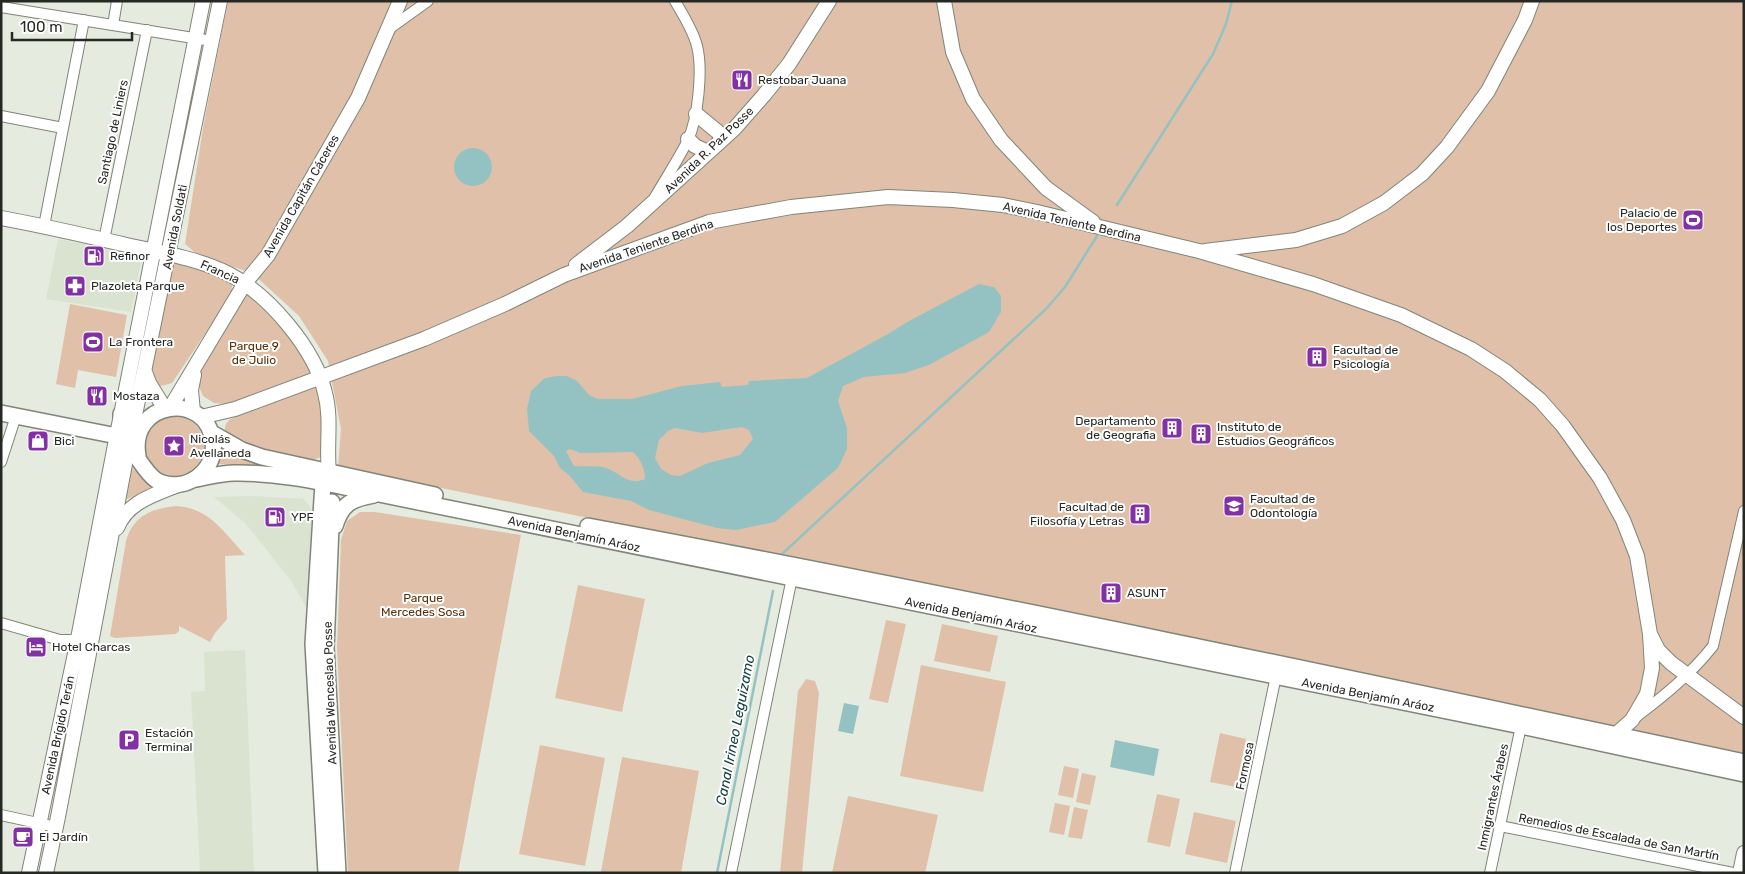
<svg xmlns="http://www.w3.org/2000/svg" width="1745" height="874" font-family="Rubik,sans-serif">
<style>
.built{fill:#dae3cf}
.green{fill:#e0c0a9}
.water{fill:#94c2c2;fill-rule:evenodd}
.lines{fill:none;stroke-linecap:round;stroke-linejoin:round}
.stream{stroke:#94c2c2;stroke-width:2.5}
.street-casing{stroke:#7f8579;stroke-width:12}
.secondary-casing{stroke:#7f8579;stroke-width:16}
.primary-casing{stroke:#7f8579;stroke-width:18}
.street{stroke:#fff;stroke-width:10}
.secondary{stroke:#fff;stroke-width:14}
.primary{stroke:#fff;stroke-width:15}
.labels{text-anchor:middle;stroke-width:4;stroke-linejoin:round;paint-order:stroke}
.poi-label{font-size:12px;fill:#262823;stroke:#fff;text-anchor:start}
.street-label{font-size:12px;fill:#262823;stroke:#fff}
.park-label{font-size:12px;fill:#592f06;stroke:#fff}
.water-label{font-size:14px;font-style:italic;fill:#154141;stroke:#fff}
</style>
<rect width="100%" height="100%" fill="#e5ebde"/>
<path class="built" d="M 58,239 L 142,256 L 131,312 L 46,299 Z
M 252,496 L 304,499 L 312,510 L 308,611 L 292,582 L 246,524 L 214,497 Z
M 245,650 L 254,873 L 200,873 L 191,692 L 205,691 L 204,652 Z"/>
<path class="green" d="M 228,1 L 1744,1 L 1743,753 L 338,467 L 341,429 L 328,361 L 299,316 L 252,273 L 198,255 L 185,244 L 204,122 Z
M 174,262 L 193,267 L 231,280 L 233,292 L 172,383 L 161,386 L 155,383 L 151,369 Z
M 247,291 L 267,309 L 302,352 L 310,374 L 227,404 L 214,403 L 203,396 L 197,382 L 201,366 Z
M 70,304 L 127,315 L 116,377 L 78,370 L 75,388 L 56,384 Z
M 314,386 L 319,389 L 323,410 L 323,450 L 321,457 L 313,460 L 302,459 L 260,451 L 224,432 L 226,424 L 230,419 Z
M144 446a30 30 0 1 1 60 0a30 30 0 1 1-60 0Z
M 218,445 L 312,474 L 246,465 L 218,464 L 216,463 Z
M 131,467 L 153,488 L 125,500 Z
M 176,506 C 208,507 225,533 245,555 L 225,556 L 227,619 L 215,633 L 210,642 L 179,626 L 179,631 L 176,634 L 115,638 L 110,636 L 126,541 C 134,515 151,509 176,506 Z
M 360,512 L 375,512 L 521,535 L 458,873 L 348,873 L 337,648 L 341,540 L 347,521 Z
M 578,585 L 645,599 L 622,712 L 555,698 Z
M 886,620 L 906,624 L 888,703 L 869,699 Z
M 942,624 L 998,636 L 990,672 L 934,661 Z
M 921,665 L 1006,682 L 983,792 L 900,776 Z
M 806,679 L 815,681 L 819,693 L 802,873 L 780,873 L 798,691 Z
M 1220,733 L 1246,739 L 1236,787 L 1210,782 Z
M 540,745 L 605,758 L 585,866 L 519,854 Z
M 622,757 L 699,771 L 681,873 L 601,872 Z
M 1064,766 L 1079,769 L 1073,798 L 1058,795 Z
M 1082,773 L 1096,776 L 1090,805 L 1076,802 Z
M 1157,794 L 1180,799 L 1170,847 L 1147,842 Z
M 848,796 L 938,815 L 925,873 L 832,873 Z
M 1055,803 L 1070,806 L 1064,835 L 1049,832 Z
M 1074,807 L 1088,810 L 1082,839 L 1068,837 Z
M 1194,812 L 1236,821 L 1227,863 L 1185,854 Z"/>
<path class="water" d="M454 167a19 19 0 1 1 38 0a19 19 0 1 1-38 0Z
M 979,284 L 994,287 L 1001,296 L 1001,312 L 989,332 L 929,365 L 905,373 L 864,377 L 843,386 L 838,401 L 847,428 L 847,449 L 838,468 L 775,522 L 736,530 L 717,528 L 649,510 L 631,501 L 583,492 L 569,475 L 560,468 L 554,456 L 529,431 L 527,409 L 531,391 L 545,378 L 557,376 L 567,376 L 577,381 L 589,395 L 598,399 L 632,399 L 682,386 L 720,382 L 722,387 L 748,385 L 749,381 L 807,378 L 888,334 L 909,321 ZM 742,427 L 749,430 L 753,439 L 740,455 L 708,463 L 680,476 L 671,475 L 661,469 L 655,458 L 659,440 L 668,431 L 675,428 L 702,433 ZM 570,449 L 580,453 L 633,452 C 641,460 645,468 645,479 C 627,486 621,473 606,468 C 597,465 584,467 574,466 L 566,451 Z
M 844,703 L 859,706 L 853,734 L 838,731 Z
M 1115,740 L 1159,749 L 1154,776 L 1110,767 Z"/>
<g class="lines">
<path class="stream" d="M 1117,205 L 1213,54 L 1226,24 L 1232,1
M 781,555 L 1046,309 L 1065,287 L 1097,236
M 717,873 L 773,591"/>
<g class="street-casing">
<path id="street" d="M 1,7 L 212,41
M 113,25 L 117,1
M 389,29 L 428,1
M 1,116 L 63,128
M 655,197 C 666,178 678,160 688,140 C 698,118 703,70 697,46 C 693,30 683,15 675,1
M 44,226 L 84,20
M 104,240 L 147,30
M 1,462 L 16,416
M 1,623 L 60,640 L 71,640 L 83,637
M 1636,717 C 1664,696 1691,674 1713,646 L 1744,511
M 1,815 L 56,827
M 1500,826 L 1733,873
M 731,873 L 793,573
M 1235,873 L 1277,671
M 1490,873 L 1521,726"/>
</g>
<g class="secondary-casing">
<path id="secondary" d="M 944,1 L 953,52 L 973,99 L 1001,140 L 1046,188 L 1093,222
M 696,114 L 724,137
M 688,139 L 695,146 L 708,152
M 1,218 C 45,226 88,236 131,246 C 164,253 199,259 229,274 C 269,295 315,349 325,393 C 332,419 326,445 329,472
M 1205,251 L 1296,240 L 1342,226 L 1384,203 L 1422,174 L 1447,147 L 1488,91 L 1525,20 L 1532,1
M 576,265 L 627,226 L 735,128 L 764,95 L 789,64 L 829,1
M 145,372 L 149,383 L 165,409
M 170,408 L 245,283 L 268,255 L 358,98 L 400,1
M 193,412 L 191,390 L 194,375
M 201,417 L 235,409 L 424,339 L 505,304 L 564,275 L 709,222 L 791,207 L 888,197 L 953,200 L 1003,205 L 1037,212 L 1199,251 L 1313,284 L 1401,315 L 1471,349 L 1505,371 L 1540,400 L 1563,426 L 1600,478 L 1623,520 L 1637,556 L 1650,634 L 1652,668 L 1647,694 L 1632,720 L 1615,735
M 117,528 C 127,502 154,495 178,485
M 1651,636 L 1658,650 L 1671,663 L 1744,717
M 29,873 L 77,644 L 114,450 L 203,1
M 46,873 L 58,817 L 125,464 L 220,1
M 1740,873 L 1744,853"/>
</g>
<g class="primary-casing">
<path id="primary" d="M 1,413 L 117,436 L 128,447
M 121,414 C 122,420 122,427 124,433 C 127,444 147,474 156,480 C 183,495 217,472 213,442 C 207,390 128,400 138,456
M 212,433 L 242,450 L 262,457 L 435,495
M 196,479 C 208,477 221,473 234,473 C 280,472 333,485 379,494 L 1521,726 L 1744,774
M 332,502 L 326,648 L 338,873
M 335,526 C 342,503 352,499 374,495
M 588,526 C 974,598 1359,680 1744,762
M 326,873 L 313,644 L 323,483 L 326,475"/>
</g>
<use href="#street" class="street"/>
<use href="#secondary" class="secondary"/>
<use href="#primary" class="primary"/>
</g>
<defs>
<g id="restaurant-square" transform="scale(1.125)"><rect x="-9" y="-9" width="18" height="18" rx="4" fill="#8131a2" stroke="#fff"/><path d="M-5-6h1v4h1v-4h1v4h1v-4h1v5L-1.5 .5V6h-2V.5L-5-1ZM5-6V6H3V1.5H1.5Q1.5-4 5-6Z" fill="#fff"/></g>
<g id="stadium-square" transform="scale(1.125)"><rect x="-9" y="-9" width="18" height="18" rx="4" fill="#8131a2" stroke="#fff"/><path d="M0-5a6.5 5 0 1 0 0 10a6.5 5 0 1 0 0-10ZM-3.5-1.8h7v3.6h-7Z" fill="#fff"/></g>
<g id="fuel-square" transform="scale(1.125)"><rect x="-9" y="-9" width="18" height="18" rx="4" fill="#8131a2" stroke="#fff"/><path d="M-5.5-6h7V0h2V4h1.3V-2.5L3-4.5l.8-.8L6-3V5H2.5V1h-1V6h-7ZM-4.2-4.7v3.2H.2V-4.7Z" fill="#fff"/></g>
<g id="pharmacy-square" transform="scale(1.125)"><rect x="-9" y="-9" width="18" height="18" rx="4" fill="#8131a2" stroke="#fff"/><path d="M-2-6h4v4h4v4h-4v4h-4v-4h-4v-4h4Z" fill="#fff"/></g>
<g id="building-square" transform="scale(1.125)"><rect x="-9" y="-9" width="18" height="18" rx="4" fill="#8131a2" stroke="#fff"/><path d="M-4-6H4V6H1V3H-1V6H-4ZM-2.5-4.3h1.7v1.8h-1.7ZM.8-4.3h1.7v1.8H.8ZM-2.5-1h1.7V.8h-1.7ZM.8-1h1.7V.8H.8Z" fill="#fff"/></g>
<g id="shop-square" transform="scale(1.125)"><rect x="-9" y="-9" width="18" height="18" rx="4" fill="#8131a2" stroke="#fff"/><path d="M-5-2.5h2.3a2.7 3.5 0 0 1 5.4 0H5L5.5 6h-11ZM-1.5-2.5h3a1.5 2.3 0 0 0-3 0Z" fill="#fff"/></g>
<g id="sight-square" transform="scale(1.125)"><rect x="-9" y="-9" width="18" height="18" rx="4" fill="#8131a2" stroke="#fff"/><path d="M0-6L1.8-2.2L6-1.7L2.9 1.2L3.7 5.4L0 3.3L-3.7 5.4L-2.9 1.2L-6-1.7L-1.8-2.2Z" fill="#fff"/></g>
<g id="university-square" transform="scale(1.125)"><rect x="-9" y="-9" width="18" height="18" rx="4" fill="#8131a2" stroke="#fff"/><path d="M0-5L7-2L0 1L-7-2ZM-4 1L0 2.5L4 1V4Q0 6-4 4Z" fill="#fff"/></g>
<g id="hotel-square" transform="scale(1.125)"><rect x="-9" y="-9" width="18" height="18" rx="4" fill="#8131a2" stroke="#fff"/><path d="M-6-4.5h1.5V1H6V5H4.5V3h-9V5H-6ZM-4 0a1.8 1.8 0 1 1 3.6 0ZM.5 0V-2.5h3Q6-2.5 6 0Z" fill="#fff"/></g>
<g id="parking-square" transform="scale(1.125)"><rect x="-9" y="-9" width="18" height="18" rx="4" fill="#8131a2" stroke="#fff"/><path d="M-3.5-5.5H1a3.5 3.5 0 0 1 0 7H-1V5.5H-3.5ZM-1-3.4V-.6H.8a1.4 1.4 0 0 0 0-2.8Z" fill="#fff"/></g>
<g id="cafe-square" transform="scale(1.125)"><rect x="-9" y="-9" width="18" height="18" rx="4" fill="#8131a2" stroke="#fff"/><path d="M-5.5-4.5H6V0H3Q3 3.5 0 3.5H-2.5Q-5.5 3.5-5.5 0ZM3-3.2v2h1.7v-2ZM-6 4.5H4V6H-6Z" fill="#fff"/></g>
</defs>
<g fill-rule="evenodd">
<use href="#restaurant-square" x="742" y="80"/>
<use href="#stadium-square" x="1693" y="220"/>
<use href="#fuel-square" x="94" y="256"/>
<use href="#pharmacy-square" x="75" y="286"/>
<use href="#stadium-square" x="93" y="342"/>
<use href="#building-square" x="1317" y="357"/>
<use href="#restaurant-square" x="97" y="396"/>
<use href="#building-square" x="1172" y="428"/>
<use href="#building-square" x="1201" y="434"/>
<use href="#shop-square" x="38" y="441"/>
<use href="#sight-square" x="174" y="446"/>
<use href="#university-square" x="1234" y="506"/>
<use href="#building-square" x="1140" y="514"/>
<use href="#fuel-square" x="275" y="517"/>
<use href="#building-square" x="1111" y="593"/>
<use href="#hotel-square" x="36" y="647"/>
<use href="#parking-square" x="129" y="740"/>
<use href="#cafe-square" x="23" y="837"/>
</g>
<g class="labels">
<g class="poi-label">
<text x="758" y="84">Restobar Juana</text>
<text x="1677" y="217" text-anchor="end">Palacio de<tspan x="1677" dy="14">los Deportes</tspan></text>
<text x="110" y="260">Refinor</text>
<text x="91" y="290">Plazoleta Parque</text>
<text x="109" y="346">La Frontera</text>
<text x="1333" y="354">Facultad de<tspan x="1333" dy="14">Psicología</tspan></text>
<text x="113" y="400">Mostaza</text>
<text x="1156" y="425" text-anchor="end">Departamento<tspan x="1156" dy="14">de Geografia</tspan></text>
<text x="1217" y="431">Instituto de<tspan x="1217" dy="14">Estudios Geográficos</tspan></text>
<text x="190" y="443">Nicolás<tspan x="190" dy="14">Avellaneda</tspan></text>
<text x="54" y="445">Bici</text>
<text x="1250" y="503">Facultad de<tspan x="1250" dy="14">Odontología</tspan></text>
<text x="1124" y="511" text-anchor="end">Facultad de<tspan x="1124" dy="14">Filosofía y Letras</tspan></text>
<text x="291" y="521">YPF</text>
<text x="1127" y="597">ASUNT</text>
<text x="52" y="651">Hotel Charcas</text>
<text x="145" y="737">Estación<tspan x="145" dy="14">Terminal</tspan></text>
<text x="39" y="841">El Jardín</text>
</g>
<g class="street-label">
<text transform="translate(113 132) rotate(-78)" y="4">Santiago de Liniers</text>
<text transform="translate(709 150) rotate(-44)" y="4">Avenida R. Paz Posse</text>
<text transform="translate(301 196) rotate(-60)" y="4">Avenida Capitán Cáceres</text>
<text transform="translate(1072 222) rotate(13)" y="4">Avenida Teniente Berdina</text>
<text transform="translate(175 227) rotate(-79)" y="4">Avenida Soldati</text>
<text transform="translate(646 246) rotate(-19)" y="4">Avenida Teniente Berdina</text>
<text transform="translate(220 272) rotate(24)" y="4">Francia</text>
<text transform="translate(574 534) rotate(12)" y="4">Avenida Benjamín Aráoz</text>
<text transform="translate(971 615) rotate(12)" y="4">Avenida Benjamín Aráoz</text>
<text transform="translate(330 693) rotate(-92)" y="4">Avenida Wenceslao Posse</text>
<text transform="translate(1368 695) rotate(11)" y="4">Avenida Benjamín Aráoz</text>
<text transform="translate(58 735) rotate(-78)" y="4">Avenida Brígido Terán</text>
<text transform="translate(1245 766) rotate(-78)" y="4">Formosa</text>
<text transform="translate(1493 797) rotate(-78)" y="4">Inmigrantes Árabes</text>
<text transform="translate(1619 837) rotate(11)" y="4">Remedios de Escalada de San Martín</text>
</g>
<g class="park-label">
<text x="254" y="350">Parque 9<tspan x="254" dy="14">de Julio</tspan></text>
<text x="423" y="602">Parque<tspan x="423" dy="14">Mercedes Sosa</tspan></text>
</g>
<g class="water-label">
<text transform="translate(735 730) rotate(-79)" y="5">Canal Irineo Leguizamo</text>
</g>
</g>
<rect width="1745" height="874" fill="none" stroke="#262823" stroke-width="5"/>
<path d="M12 32v8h120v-8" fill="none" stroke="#262823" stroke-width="2.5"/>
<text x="20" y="32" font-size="15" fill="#262823" stroke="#ffffff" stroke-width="4" paint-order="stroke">100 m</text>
</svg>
